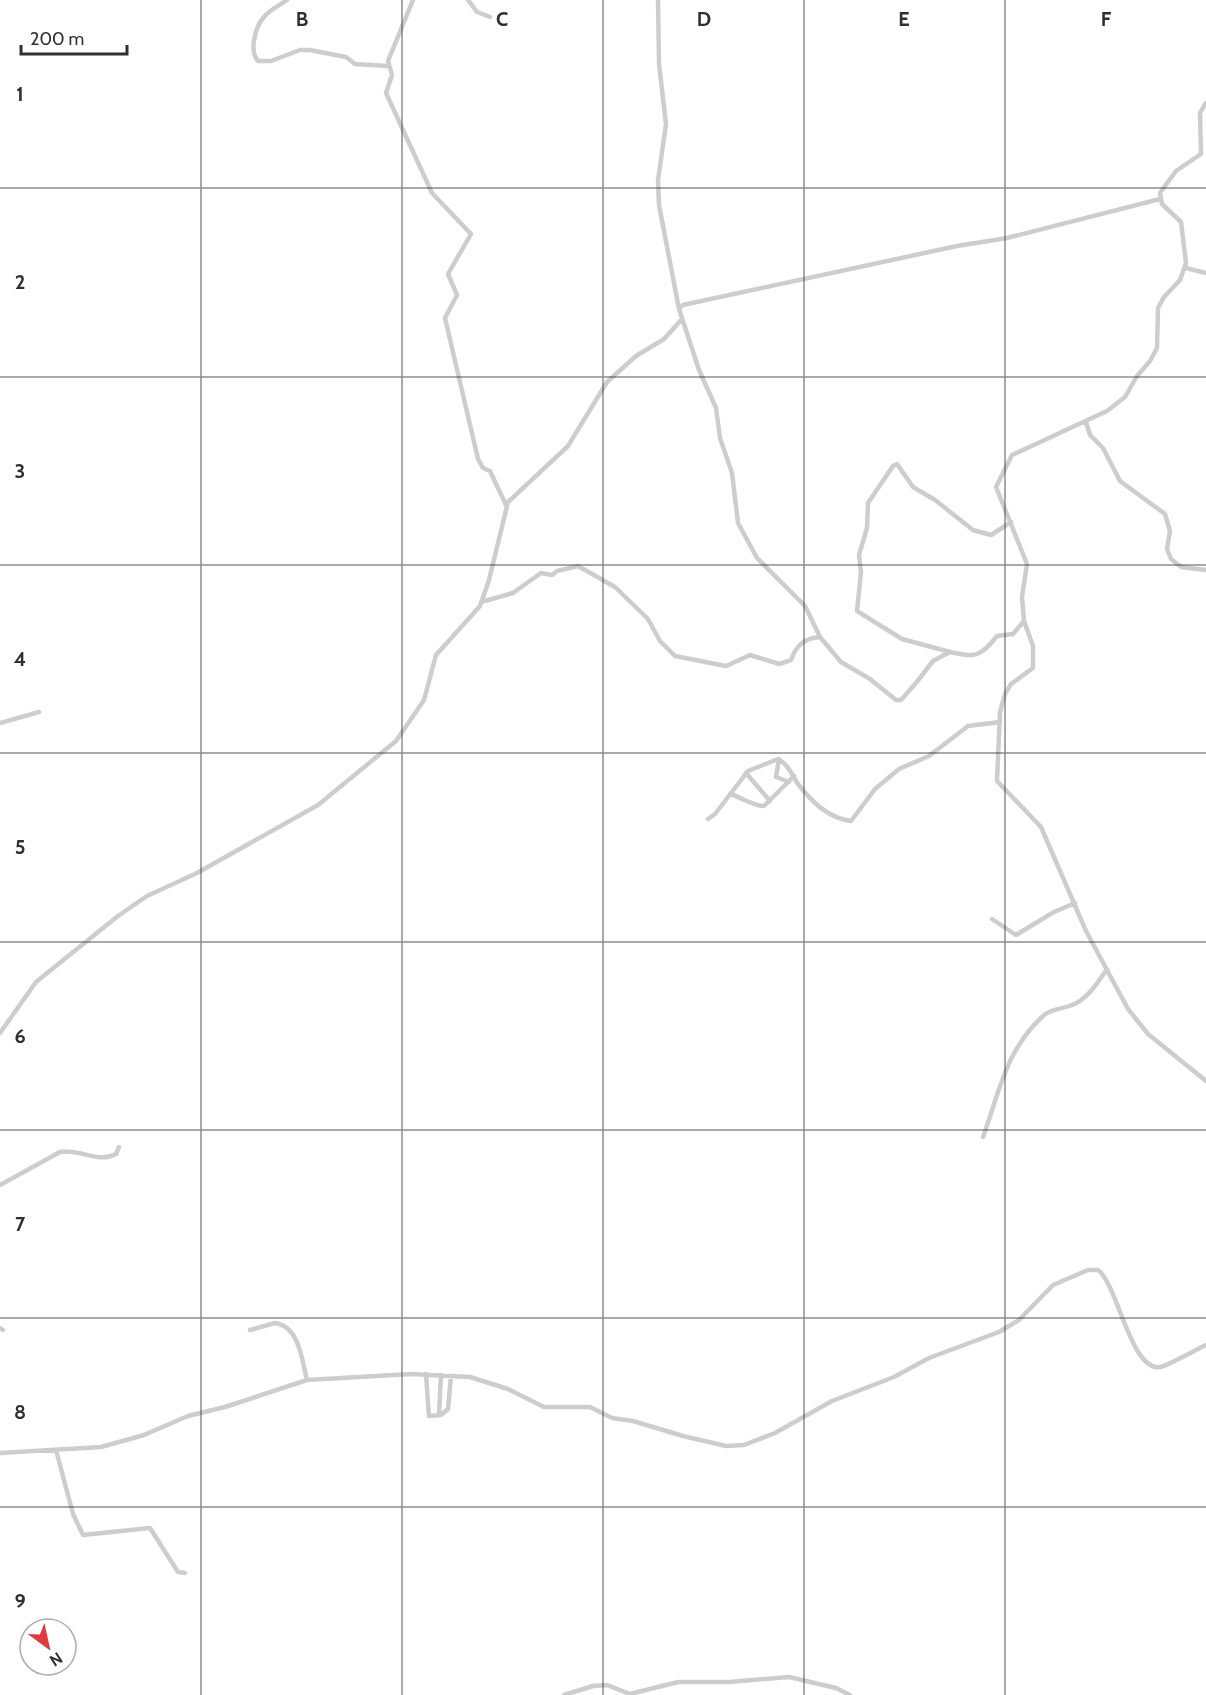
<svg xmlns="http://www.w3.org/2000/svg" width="1206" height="1695" font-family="Cabin,sans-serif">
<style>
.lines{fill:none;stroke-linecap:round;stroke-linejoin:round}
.minor{stroke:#cdcdcd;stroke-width:4.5}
.grid{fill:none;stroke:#303030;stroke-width:1.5;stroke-opacity:0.55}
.grid-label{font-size:20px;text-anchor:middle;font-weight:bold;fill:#303030;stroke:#fff;stroke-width:6;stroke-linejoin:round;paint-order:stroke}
</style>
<rect width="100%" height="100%" fill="#fff"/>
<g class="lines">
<path class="minor" d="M 287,0 C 280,5 269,10 264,17 C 255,27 249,51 258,61 L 271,61 L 300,50 L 310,50 L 346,57 L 355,64 L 388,66
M 413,0 L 388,61 L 392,75 L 386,93 L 432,193 L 471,234 L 448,274 L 457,295 L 445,318 L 478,459 L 483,468 L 490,471 L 506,505
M 468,0 L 477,12 L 490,17
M 658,0 L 659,64 L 666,124 L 658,180 L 659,205 L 679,309 L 699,370 L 716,408 L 720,438 L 732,473 L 738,523 L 757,558 L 805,606 L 820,637 L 841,662 L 870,679 L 896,700 L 901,700 L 916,683 L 933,661 L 950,652 C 975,657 980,658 997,636 L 1013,634 L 1024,621
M 1206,103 L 1200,113 L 1201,154 L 1176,171 L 1160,193 L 1162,204 L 1181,222 L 1186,263 L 1180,280 L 1164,297 L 1158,308 L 1157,348 L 1150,361 L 1137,376 L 1125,397 L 1107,411 L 1012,455 L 996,487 L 1027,564 L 1022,597 L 1024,621 L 1033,646 L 1033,668 L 1011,684 L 1005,694 L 1000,712 L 997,781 L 1041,827 L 1086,931 L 1128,1009 L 1148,1034 L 1206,1081
M 1186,268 L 1206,273
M 679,309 L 683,305 L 957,246 L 1007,238 L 1160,199
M 1086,422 L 1090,435 L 1103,448 L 1120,481 L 1165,514 L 1170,531 L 1167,549 L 1171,559 L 1181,567 L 1206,570
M 481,602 L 513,593 L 541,573 L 552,575 L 557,571 L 578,566 L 615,587 L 648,619 L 660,641 L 675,656 L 726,666 L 750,655 L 779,664 L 791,660 C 796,646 804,638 820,637
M 950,652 L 902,639 L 857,611 L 861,572 L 859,555 L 867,528 L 868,503 L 893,466 L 897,464 L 913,487 L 935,500 L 973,530 L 991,535 L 1011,522
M 0,723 L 39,712
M 779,759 L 776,777 L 789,782
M 746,773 L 770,801
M 730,794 C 741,797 753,806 764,806 L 794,776
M 708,819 L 715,814 L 748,771 L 778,759 C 788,764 792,775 798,784 C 812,802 828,818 851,821 L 875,789 L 899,769 L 929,756 L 968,726 L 1000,722
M 992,919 L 1016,935 L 1054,912 L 1075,903
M 0,1033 L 36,982 L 118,916 L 147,896 L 197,873 L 318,805 L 396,741 L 424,700 L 436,655 L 480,606 L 489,580 L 508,502 L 568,446 L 607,382 L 636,356 L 664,339 L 682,319
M 983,1137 C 999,1093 1006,1050 1042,1017 C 1049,1009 1062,1009 1072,1005 C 1086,1001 1099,981 1107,969
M 0,1185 L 60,1152 C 80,1148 97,1164 116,1154 L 119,1147
M 0,1328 L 3,1330
M 250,1330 L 275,1323 C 299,1326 302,1360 307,1380
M 426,1374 L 429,1416 L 441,1415 L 448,1409 L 451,1376
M 439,1415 L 441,1375
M 56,1450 L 73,1514 L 83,1535 L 150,1528 L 178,1572 L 185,1573
M 0,1453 L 101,1447 L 144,1435 L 188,1416 L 225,1407 L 307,1380 L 411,1374 L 470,1377 L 508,1389 L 544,1407 L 590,1407 L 612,1418 L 633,1421 L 683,1436 L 726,1446 L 744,1445 L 775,1433 L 832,1401 L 894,1377 L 929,1358 L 999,1332 L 1019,1320 L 1053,1285 L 1088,1270 L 1098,1270 C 1118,1285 1131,1372 1160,1367 C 1167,1366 1197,1349 1206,1345
M 564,1695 L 593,1686 L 607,1685 L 630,1694 L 678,1682 L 729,1682 L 789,1677 L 836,1688 L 850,1695"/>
</g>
<path class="grid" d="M 201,0 L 201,1695M 402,0 L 402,1695M 603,0 L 603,1695M 804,0 L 804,1695M 1005,0 L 1005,1695M 0,188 L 1206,188M 0,377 L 1206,377M 0,565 L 1206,565M 0,753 L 1206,753M 0,942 L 1206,942M 0,1130 L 1206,1130M 0,1318 L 1206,1318M 0,1507 L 1206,1507"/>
<g class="grid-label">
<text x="302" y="26">B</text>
<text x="502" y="26">C</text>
<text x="704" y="26">D</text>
<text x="904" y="26">E</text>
<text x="1106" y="26">F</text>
<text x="20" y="101">1</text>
<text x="20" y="289">2</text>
<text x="20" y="478">3</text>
<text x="20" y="666">4</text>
<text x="20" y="854">5</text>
<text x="20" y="1043">6</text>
<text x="20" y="1231">7</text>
<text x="20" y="1419">8</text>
<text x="20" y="1608">9</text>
</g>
<g transform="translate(48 1647) rotate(147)"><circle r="28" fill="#ffffff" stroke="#acacac" stroke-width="1.5"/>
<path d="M0-4.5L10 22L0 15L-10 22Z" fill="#de3b3f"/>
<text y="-9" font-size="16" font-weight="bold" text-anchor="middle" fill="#303030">N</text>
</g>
<path d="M21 45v9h106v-9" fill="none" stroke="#303030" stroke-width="3"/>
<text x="30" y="45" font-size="18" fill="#303030" stroke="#ffffff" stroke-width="4.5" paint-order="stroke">200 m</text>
</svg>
